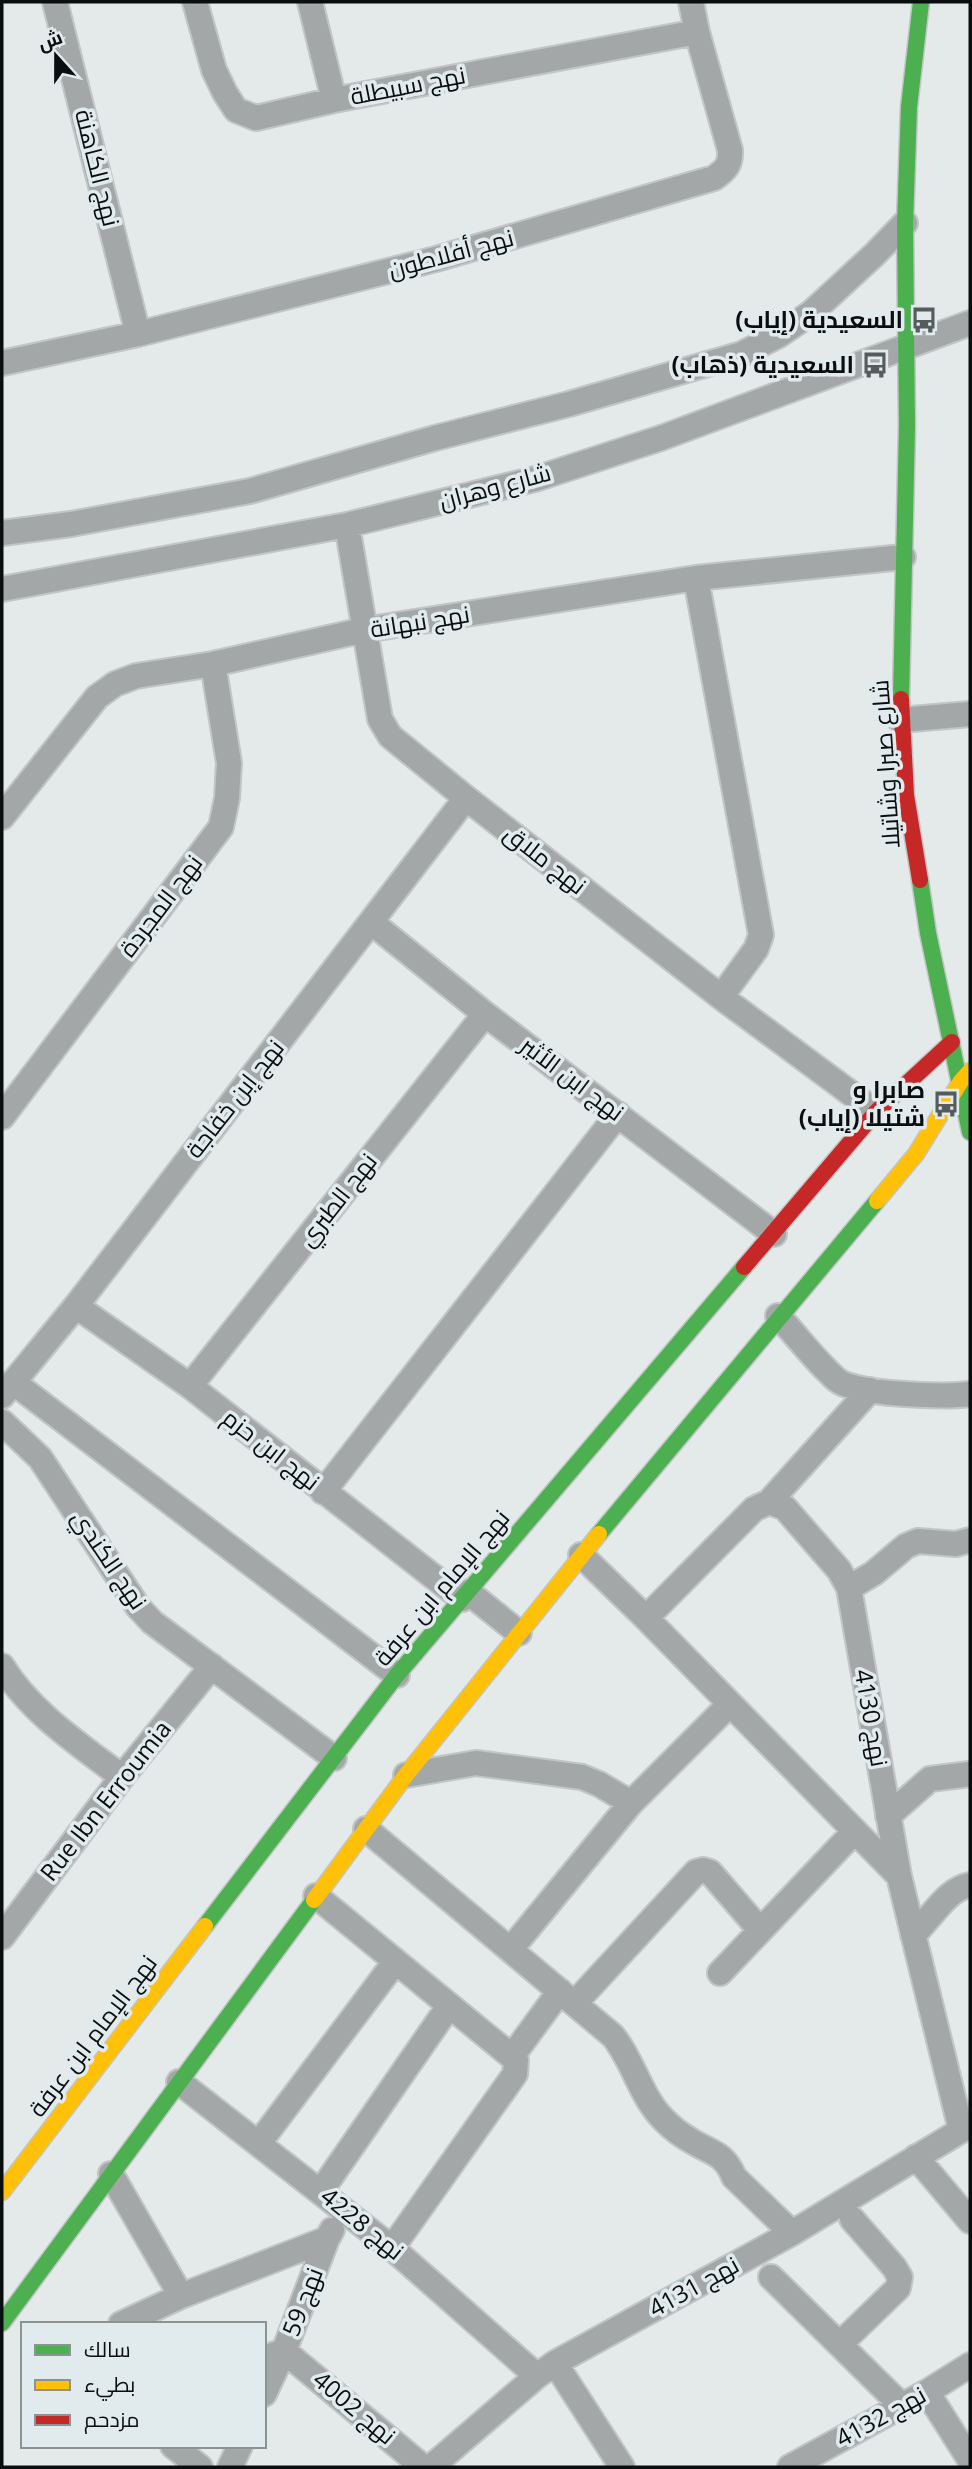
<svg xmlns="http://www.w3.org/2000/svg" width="972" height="2469" font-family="'Open Sans',Cairo,sans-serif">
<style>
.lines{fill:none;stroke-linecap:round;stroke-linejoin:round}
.street-casing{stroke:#c2c5c6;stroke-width:28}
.fast-casing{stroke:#c2c5c6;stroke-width:19}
.slow-casing{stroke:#c2c5c6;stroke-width:19}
.jam-casing{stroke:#c2c5c6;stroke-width:19}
.street{stroke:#a4a7a7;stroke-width:24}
.fast{stroke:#4caf50;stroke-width:16}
.slow{stroke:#ffc107;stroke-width:16}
.jam{stroke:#c62828;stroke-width:16}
.labels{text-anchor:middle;stroke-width:7;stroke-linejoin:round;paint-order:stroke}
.street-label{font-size:24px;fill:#0a0e0f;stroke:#e1ebed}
.poi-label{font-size:24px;font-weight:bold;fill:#0a0e0f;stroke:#e1ebed;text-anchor:end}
</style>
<rect width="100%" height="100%" fill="#e4e9ea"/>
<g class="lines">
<g class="street-casing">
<path id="street" d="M 55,2 L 138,334
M 195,2 L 214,70 L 225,93 L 236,110 L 256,118 L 334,100 L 697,32
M 310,2 L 334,100
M 2,363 L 138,334 L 436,259 L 714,178 C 726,170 731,164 730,150 L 697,32 L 691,2
M 347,525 L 380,719 L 390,736 L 466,798 L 721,997 L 876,1112
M 2,533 L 71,524 L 250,491 L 435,438 L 569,404 L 742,354 L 779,335 L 811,313 L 875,254 L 905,223
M 696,578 L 761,935 L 756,949 L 721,997
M 2,589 L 347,525 L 535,479 L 661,438 L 970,323
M 900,720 L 970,714
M 2,817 L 97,697 L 115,684 L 136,676 L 213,664 L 364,630 L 696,578 L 903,557
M 371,922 L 485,1014 L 774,1234
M 2,1117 L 221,827 L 227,798 L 229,763 L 213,664
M 76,1306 L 190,1386 L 462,1599
M 778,1316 C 798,1337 816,1362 837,1380 C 855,1395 945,1397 970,1394
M 13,1382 L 397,1675
M 190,1386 L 485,1014
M 2,1396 L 76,1306 L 466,798
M 2,1422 L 40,1458 L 138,1607 L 152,1622 L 334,1758
M 323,1492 L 618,1114
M 769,1502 L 870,1390
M 581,1555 L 646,1618 L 899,1876
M 849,1588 L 874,1573 L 906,1546 L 918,1541 L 956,1544 L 970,1540
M 468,1592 L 519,1633
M 646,1618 L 754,1509 L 769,1502 L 785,1508 L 839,1570 L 849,1588 L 899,1876 L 961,2130
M 2,1666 C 30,1712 80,1745 122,1777
M 406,1775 L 476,1763 L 582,1777 L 599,1784 L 631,1803 L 730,1704
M 888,1816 L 930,1779 L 970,1774
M 366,1829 L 613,2036 C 634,2062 640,2096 664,2120 C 671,2127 681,2135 690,2140 C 710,2153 724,2152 734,2177 L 792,2233
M 316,1896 L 516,2060 L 515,2074 L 392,2248
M 913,1935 C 931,1919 946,1889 970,1885
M 2,1937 L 122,1777 L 212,1666
M 511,1949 L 631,1803
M 720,1973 L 855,1831
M 575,2003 L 696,1872 L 703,1870 L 710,1872 L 760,1930
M 513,2055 L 560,1991
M 179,2082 L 392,2248 L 537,2376
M 259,2143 L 395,1962
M 916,2157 L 970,2221
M 111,2174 L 181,2296
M 321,2191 L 449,2006
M 771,2277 L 902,2406
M 121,2324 L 181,2296 L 327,2239
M 840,2344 L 898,2288 L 900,2277 L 894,2267 L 852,2219
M 264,2358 L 284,2351 L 423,2467
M 555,2363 L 622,2467
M 927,2392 L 970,2460
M 264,2394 L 284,2351 L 327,2239 L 332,2230
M 173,2446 L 200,2467
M 230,2467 L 240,2446
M 431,2467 L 537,2376 L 555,2363 L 792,2233 L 970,2125
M 790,2467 L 927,2392 L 970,2365"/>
</g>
<g class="fast-casing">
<path id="fast" d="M 901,699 L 907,426 L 905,223 L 909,107 L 921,2
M 920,880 L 928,933 L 970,1132
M 599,1534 L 877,1201
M 205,1926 L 397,1675 L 744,1267
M 2,2323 L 314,1900"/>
</g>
<g class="slow-casing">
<path id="slow" d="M 877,1201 L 916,1154 L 961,1081 L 970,1071
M 314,1900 L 406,1775 L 599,1534
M 2,2192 L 205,1926"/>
</g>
<g class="jam-casing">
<path id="jam" d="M 901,699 L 906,795 L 920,880
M 744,1267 L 876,1112 L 952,1042"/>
</g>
<use href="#street" class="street"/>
<use href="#fast" class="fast"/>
<use href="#slow" class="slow"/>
<use href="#jam" class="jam"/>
</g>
<defs>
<g id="bus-bare" transform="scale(2.1)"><path d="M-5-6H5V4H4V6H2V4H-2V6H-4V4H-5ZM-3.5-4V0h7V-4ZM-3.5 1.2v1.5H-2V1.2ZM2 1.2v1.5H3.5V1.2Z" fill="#565b5c" stroke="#e1ebed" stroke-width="2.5" paint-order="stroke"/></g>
</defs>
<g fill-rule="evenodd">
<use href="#bus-bare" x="924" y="320"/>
<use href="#bus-bare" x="875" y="365"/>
<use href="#bus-bare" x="946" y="1104"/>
</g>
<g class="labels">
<g class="street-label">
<text transform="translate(408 86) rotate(-11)" y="8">نهج سبيطلة</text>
<text transform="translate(97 168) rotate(76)" y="8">نهج الكاهنة</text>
<text transform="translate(451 254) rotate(-15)" y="8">نهج أفلاطون</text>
<text transform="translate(495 487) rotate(-15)" y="8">شارع وهران</text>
<text transform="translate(420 622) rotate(-9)" y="8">نهج نبهانة</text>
<text transform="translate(886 764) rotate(-94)" y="8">شارع صبرا وشاتيلا</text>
<text transform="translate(545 860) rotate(38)" y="8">نهج ملاق</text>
<text transform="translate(161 906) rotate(-53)" y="8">نهج المجردة</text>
<text transform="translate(572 1079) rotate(37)" y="8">نهج ابن الأثير</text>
<text transform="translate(235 1099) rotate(-52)" y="8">نهج إبن خفاجة</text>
<text transform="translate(338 1200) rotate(-52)" y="8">نهج الطبري</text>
<text transform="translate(271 1450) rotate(38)" y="8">نهج ابن حزم</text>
<text transform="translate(109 1560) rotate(56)" y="8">نهج الكندي</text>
<text transform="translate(442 1588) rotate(-50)" y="8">نهج الإمام ابن عرفة</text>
<text transform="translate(871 1718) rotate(80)" y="8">نهج 4130</text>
<text transform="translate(106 1801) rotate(-52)" y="8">Rue Ibn Erroumia</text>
<text transform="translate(93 2036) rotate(-53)" y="8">نهج الإمام ابن عرفة</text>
<text transform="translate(362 2224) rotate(39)" y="8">نهج 4228</text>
<text transform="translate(694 2287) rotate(-29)" y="8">نهج 4131</text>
<text transform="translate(303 2302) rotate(-69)" y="8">نهج 59</text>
<text transform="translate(354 2408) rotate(40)" y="8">نهج 4002</text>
<text transform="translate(881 2417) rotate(-29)" y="8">نهج 4132</text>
</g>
<g class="poi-label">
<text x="903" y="328">السعيدية (إياب)</text>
<text x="854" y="373">السعيدية (ذهاب)</text>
<text x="925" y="1098">صابرا و<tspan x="925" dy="28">شتيلا (إياب)</tspan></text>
</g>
</g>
<rect width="972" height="2469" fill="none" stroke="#0a0e0f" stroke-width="7"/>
<rect x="21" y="2322" width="245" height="126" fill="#e1ebed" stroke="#8b9394" stroke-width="2"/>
<rect x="35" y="2345" width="35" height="10" fill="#4caf50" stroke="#8b9394" stroke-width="2"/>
<text x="84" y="2357" font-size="21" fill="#0a0e0f">سالك</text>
<rect x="35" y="2380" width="35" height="10" fill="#ffc107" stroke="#8b9394" stroke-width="2"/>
<text x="84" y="2392" font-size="21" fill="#0a0e0f">بطيء</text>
<rect x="35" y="2415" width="35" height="10" fill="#c62828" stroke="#8b9394" stroke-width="2"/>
<text x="84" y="2427" font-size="21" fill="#0a0e0f">مزدحم</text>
<g transform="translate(56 56) rotate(339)" stroke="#e1ebed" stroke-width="5" paint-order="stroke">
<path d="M0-5L12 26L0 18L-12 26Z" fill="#0a0e0f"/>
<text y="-10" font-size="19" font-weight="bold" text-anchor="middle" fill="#0a0e0f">ش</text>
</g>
</svg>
